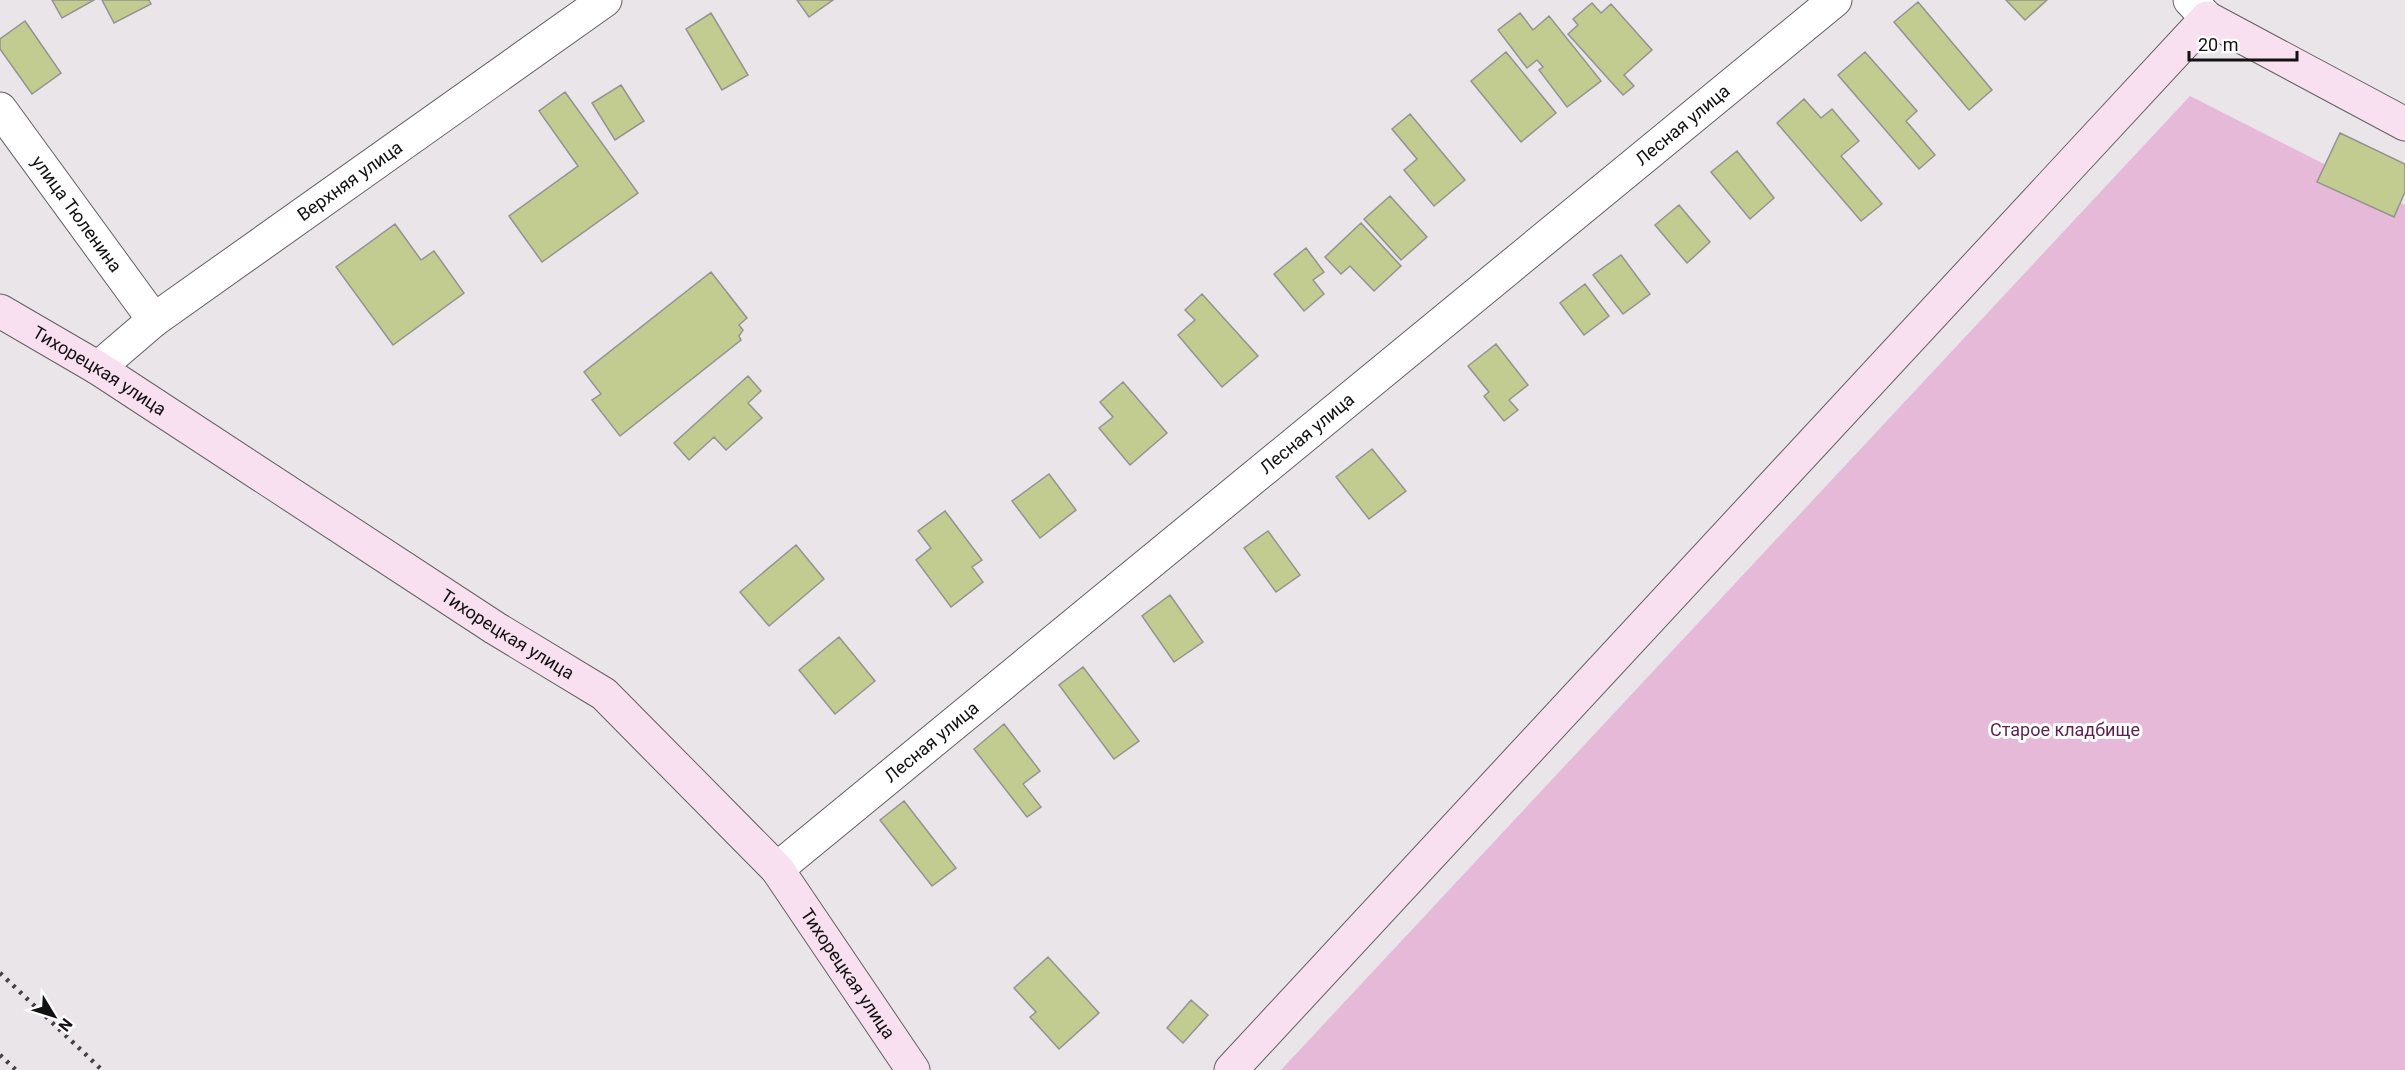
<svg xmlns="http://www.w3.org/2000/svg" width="2405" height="1070" font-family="Roboto,sans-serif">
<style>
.green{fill:#e6b9d8}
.building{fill:#c2cb90;stroke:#939490;stroke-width:1.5}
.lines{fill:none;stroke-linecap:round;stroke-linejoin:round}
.street-casing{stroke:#636062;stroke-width:35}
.secondary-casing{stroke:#636062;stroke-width:35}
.street{stroke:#fff;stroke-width:33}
.secondary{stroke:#f8e0f1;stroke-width:33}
.rail{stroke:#434042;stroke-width:4.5;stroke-dasharray:3 6;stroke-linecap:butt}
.labels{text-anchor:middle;stroke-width:6;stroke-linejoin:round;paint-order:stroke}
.street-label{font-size:18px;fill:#131112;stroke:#fff}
.park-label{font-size:18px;fill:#5d1f4f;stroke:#fff}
</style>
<rect width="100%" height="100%" fill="#e9e5e8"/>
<path class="green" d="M 2190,96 L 2405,205 L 2405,1070 L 1281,1070 Z"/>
<path class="building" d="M 52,0 L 94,0 L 62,18 Z
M 102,0 L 149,0 L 151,4 L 114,23 Z
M 797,0 L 833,0 L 809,17 Z
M 2006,0 L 2047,0 L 2025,20 Z
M 1918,2 L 1992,90 L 1969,110 L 1894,22 Z
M 1592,3 L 1601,13 L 1611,4 L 1652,50 L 1624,75 L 1634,86 L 1623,95 L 1568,34 L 1578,25 L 1573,19 Z
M 711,13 L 748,75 L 722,90 L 686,29 Z
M 1520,13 L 1533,30 L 1549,16 L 1601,81 L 1567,107 L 1539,70 L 1543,67 L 1537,60 L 1527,68 L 1498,30 Z
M 25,21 L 61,73 L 32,94 L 0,49 L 0,39 Z
M 1506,52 L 1556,113 L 1521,142 L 1471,81 Z
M 1865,52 L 1917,111 L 1906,121 L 1935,155 L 1919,169 L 1838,75 Z
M 621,85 L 644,121 L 615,140 L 592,103 Z
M 565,92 L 638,193 L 542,262 L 509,216 L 578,166 L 539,111 Z
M 1804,99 L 1821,118 L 1832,109 L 1859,141 L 1841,156 L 1882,204 L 1861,221 L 1777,123 Z
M 1410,114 L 1465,180 L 1434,206 L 1404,170 L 1417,159 L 1392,129 Z
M 2340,133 L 2405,164 L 2405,192 L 2394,217 L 2317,182 Z
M 1737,151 L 1774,198 L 1750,219 L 1711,172 Z
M 1390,196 L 1427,237 L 1401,260 L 1364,219 Z
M 1679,205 L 1710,242 L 1687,263 L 1655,225 Z
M 1361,223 L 1401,266 L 1374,291 L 1350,266 L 1341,274 L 1325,257 Z
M 395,224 L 421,260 L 434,251 L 464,293 L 393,345 L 336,267 Z
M 1306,248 L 1324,272 L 1313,280 L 1324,294 L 1304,311 L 1274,274 Z
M 1621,255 L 1650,294 L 1623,314 L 1593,275 Z
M 711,272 L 747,318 L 739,325 L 743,330 L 739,336 L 741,340 L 620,436 L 592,400 L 601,394 L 584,372 Z
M 1585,284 L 1609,316 L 1584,335 L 1560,303 Z
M 1202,294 L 1258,356 L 1222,387 L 1178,335 L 1195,320 L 1185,310 Z
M 1496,344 L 1528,385 L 1509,400 L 1518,410 L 1504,421 L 1484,396 L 1489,392 L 1468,366 Z
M 748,376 L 761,391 L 748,403 L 762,418 L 726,450 L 714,437 L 689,460 L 674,443 Z
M 1123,382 L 1167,433 L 1130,465 L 1099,428 L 1113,417 L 1100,402 Z
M 1372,449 L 1406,491 L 1369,519 L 1336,477 Z
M 1049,474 L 1076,510 L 1040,538 L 1012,501 Z
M 945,511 L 982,560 L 972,567 L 983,582 L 951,607 L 916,560 L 931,548 L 918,531 Z
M 1268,531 L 1300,575 L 1276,592 L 1244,548 Z
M 796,545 L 824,579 L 769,626 L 740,592 Z
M 1170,595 L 1203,642 L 1174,662 L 1142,616 Z
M 839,637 L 875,681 L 835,714 L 799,670 Z
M 1083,667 L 1139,741 L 1114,759 L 1059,685 Z
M 1004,724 L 1040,771 L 1023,784 L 1041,807 L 1027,817 L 974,749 Z
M 904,801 L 956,868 L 932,886 L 880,820 Z
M 1048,957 L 1099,1013 L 1059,1049 L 1030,1017 L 1036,1012 L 1014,988 Z
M 1191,1000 L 1208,1015 L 1183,1043 L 1167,1028 Z"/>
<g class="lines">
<g class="street-casing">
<g id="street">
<path d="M 2190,0 L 2207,18"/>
<path id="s1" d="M 0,109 L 154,320"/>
<path id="s2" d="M 98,368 L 154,320 L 605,0"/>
<path id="s3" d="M 777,869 L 1835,0"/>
</g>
</g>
<g class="secondary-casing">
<g id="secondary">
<path id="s4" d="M 0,311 L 98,368 L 495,628 L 604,694 L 777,869 L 913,1070"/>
<path d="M 1231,1070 L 2207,18 L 2405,124"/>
</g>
</g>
<use href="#street" class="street"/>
<use href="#secondary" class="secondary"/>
<path class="rail" d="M 0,973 L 102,1070
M 0,1055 L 16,1070"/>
</g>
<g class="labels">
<g class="street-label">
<text dy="6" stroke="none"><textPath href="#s3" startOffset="1172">Лесная улица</textPath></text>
<text dy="6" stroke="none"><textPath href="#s2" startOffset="314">Верхняя улица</textPath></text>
<text dy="6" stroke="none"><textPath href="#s1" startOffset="130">улица Тюленина</textPath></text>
<text dy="6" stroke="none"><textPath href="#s4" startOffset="116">Тихорецкая улица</textPath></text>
<text dy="6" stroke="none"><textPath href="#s3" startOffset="686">Лесная улица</textPath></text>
<text dy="6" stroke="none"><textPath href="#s4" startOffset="602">Тихорецкая улица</textPath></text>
<text dy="6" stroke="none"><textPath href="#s3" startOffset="200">Лесная улица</textPath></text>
<text dy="6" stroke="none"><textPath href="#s4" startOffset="1088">Тихорецкая улица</textPath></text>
</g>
<g class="park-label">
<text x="2065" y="736">Старое кладбище</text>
</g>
</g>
<g transform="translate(54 1016) rotate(128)" stroke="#ffffff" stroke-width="4.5" paint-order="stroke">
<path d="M0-4.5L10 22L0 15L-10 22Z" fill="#131112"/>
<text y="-9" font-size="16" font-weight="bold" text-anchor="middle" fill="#131112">N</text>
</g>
<path d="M2189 51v9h108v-9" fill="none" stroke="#131112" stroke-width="3"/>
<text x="2198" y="51" font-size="18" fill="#131112" stroke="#ffffff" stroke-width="4.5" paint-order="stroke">20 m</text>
</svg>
